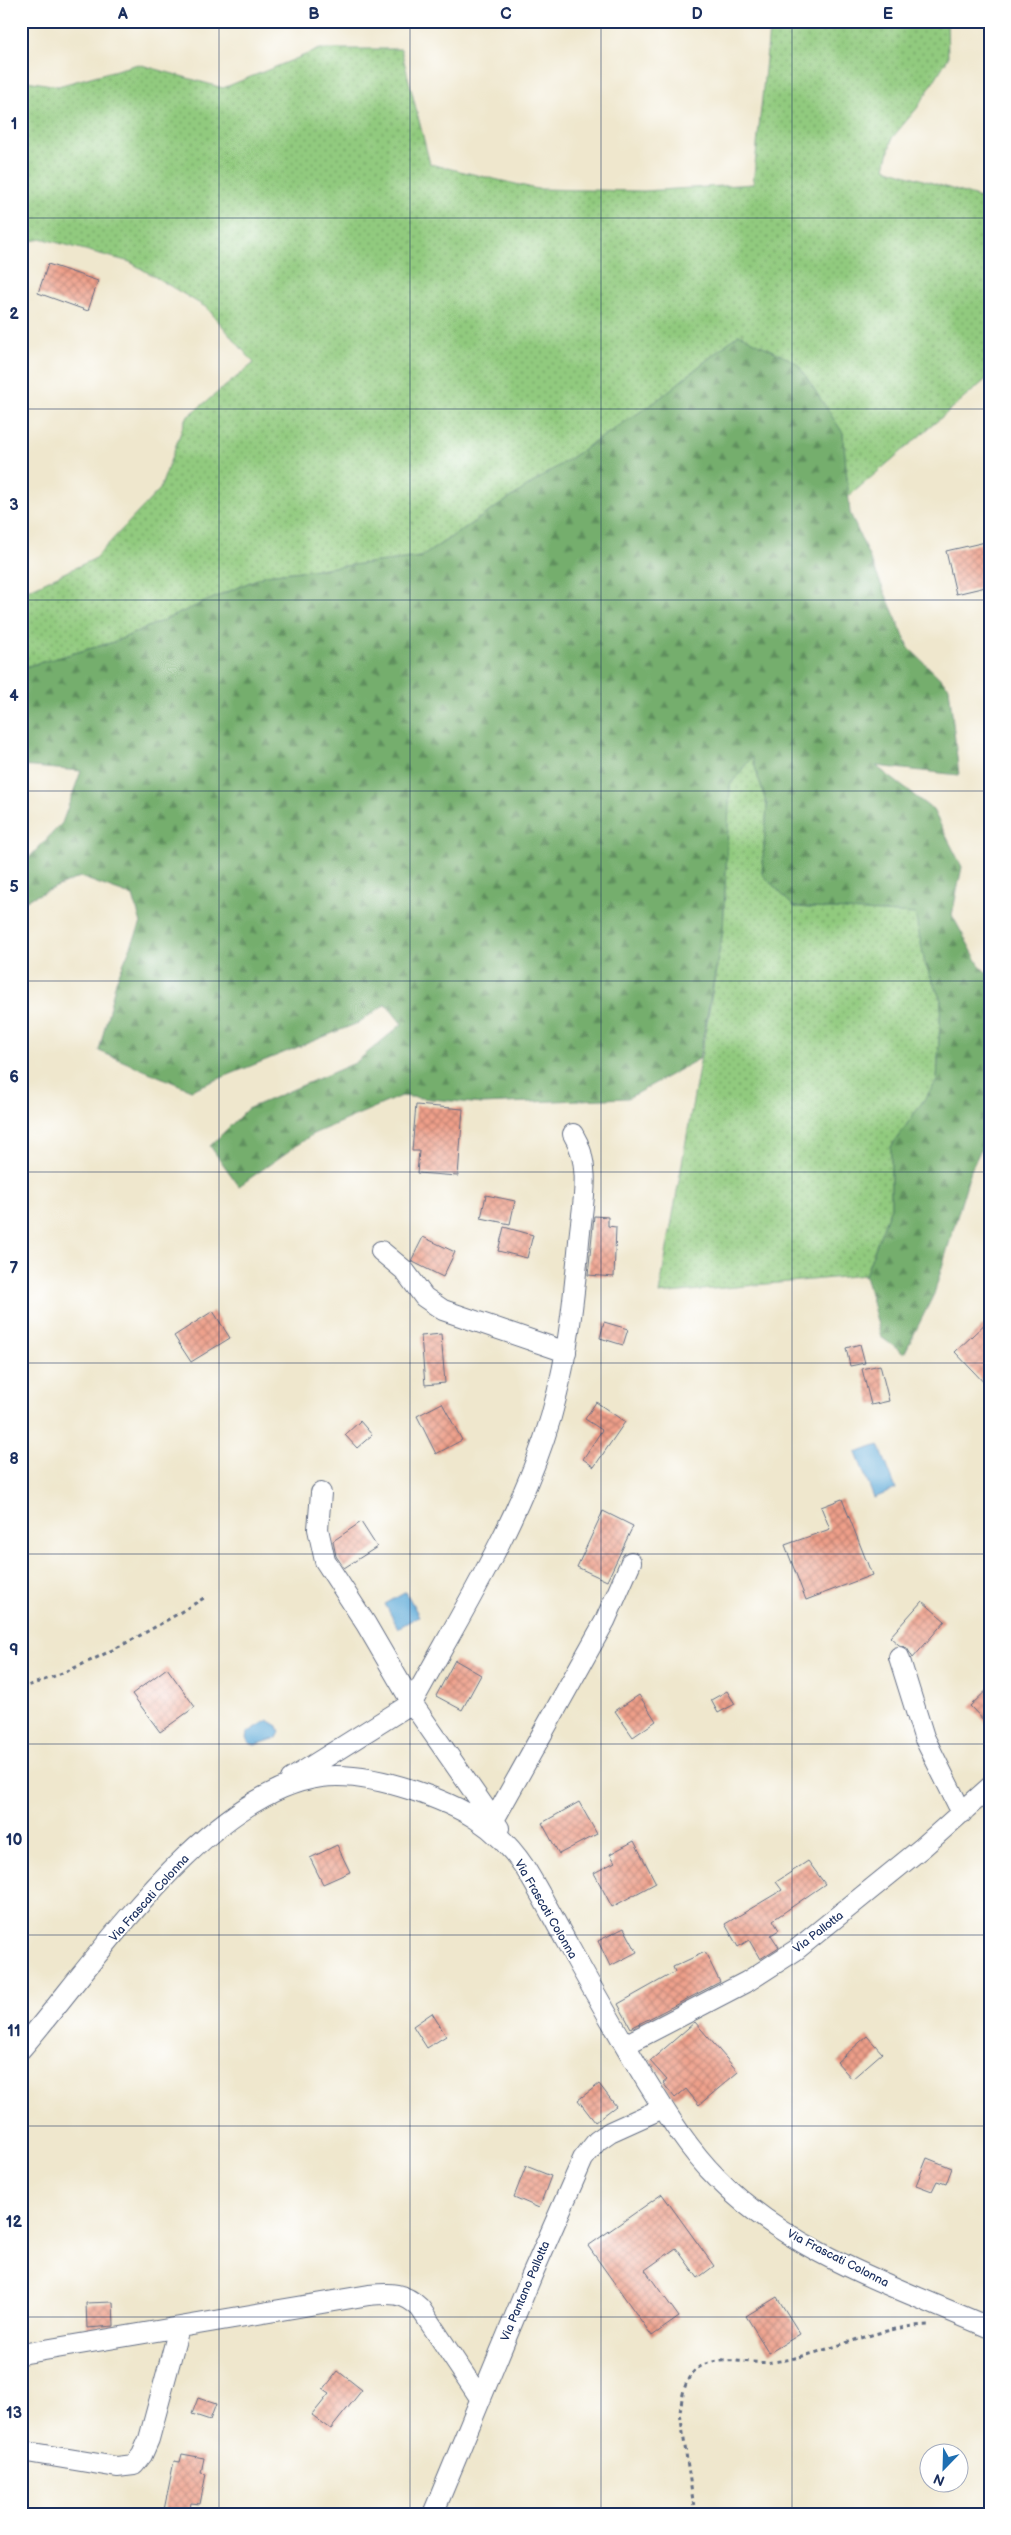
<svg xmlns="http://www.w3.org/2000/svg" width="1011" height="2535" font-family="'Balsamiq Sans',sans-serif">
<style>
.grass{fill:url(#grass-dots);stroke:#567c6e}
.forest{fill:url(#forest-firs);stroke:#486e66}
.water{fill:#5faad7;stroke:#3d6c9a}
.building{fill:url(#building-cross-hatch)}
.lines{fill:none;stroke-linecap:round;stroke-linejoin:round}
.minor-casing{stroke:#656f85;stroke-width:22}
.path{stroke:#656f85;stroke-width:3;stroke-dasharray:4 4;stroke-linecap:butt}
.minor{stroke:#fff;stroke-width:20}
.grid{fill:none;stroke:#1b2f5e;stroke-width:1;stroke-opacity:0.55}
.labels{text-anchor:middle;stroke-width:4;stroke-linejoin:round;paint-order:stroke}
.street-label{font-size:12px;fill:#1b2f5e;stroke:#fff}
.neatline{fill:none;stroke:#1b2f5e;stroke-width:2}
.grid-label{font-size:16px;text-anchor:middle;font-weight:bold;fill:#1b2f5e}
</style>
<defs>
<pattern id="grass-dots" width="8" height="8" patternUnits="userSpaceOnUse" patternTransform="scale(1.25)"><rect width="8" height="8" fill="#91ca7e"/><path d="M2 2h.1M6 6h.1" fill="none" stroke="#76a46a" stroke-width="1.8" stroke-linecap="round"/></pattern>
<pattern id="forest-firs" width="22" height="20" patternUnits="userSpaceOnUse" patternTransform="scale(1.25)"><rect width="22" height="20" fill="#74ae6d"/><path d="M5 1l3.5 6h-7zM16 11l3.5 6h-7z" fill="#5e8e5d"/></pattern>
<pattern id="building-cross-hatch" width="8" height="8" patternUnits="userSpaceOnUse" patternTransform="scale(1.25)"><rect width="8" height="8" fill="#ee9f89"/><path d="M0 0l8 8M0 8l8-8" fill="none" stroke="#c08273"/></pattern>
</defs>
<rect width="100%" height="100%" fill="#fff"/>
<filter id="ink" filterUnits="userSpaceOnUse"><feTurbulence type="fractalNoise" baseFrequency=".02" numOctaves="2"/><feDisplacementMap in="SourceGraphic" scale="10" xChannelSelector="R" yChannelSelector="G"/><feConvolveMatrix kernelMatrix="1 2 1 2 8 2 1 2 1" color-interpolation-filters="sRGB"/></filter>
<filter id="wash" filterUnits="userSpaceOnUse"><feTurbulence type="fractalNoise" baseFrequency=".0096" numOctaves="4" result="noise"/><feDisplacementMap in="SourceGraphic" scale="20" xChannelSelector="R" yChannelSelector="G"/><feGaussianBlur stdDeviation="1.12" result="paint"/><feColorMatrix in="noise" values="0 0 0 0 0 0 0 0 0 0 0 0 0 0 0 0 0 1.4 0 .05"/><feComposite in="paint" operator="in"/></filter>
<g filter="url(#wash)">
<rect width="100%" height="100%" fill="#efe7cd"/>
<path class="grass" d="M 770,21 L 947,21 L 948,58 L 918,107 L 892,138 L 885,168 L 990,201 L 990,376 L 848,497 L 843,433 L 739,334 L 655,402 L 421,557 L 266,575 L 114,642 L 21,668 L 21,593 L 94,559 L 160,489 L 186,418 L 254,363 L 207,308 L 130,262 L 44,239 L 21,242 L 21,80 L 58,86 L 138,64 L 223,88 L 320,49 L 401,49 L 430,164 L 537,189 L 644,191 L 753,184 Z
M 752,756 L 767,806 L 762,873 L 794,907 L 916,913 L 925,964 L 941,1000 L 937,1081 L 891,1147 L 891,1207 L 865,1275 L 659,1294 L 723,931 L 730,785 Z"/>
<path class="forest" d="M 739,334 L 797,363 L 843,433 L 850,513 L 909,648 L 949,687 L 959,775 L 876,766 L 933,810 L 962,867 L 952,915 L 980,966 L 990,976 L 990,1130 L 971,1170 L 934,1294 L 904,1354 L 881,1337 L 865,1275 L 891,1207 L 891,1147 L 937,1081 L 941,1000 L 925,964 L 915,914 L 794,907 L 762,874 L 767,806 L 752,757 L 730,785 L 723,931 L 699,1059 L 628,1098 L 482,1104 L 401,1096 L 313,1134 L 239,1186 L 210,1146 L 247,1109 L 355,1063 L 402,1024 L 386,1004 L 358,1023 L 191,1090 L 99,1051 L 116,981 L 141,923 L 133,896 L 80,877 L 21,902 L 23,864 L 62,823 L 81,771 L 21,766 L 21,668 L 114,642 L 266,575 L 421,557 L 655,402 Z"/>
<path class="water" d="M 879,1445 L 896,1489 L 874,1498 L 856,1453 Z
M 406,1592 L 419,1616 L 398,1628 L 385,1604 Z
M 268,1720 L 278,1726 L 280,1732 L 277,1738 L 255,1745 L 249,1743 L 246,1738 L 247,1733 Z"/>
<g id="blocks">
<path class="building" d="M 48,264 L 98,281 L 88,311 L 38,293 Z
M 990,541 L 990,586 L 956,594 L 946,551 Z
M 416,1105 L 463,1109 L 458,1176 L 417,1173 L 419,1151 L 412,1151 Z
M 486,1195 L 515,1201 L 510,1224 L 481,1218 Z
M 594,1216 L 608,1217 L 608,1226 L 616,1227 L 614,1277 L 588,1275 Z
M 504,1227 L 533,1235 L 527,1258 L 498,1251 Z
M 423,1237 L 455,1252 L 443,1277 L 411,1261 Z
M 213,1311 L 230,1338 L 191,1362 L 174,1336 Z
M 990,1319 L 990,1389 L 955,1352 Z
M 604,1322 L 628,1329 L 623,1345 L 600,1338 Z
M 441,1334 L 445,1383 L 425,1385 L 421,1336 Z
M 860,1344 L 865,1363 L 850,1366 L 846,1348 Z
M 880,1365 L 889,1401 L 871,1405 L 862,1369 Z
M 596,1402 L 625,1422 L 594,1467 L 583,1459 L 602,1430 L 585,1419 Z
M 442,1403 L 462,1440 L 436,1454 L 417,1416 Z
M 360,1421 L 372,1435 L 357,1448 L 345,1435 Z
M 842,1499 L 872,1575 L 806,1600 L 785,1545 L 830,1529 L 821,1507 Z
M 603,1511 L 633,1526 L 607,1581 L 577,1567 Z
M 361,1522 L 377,1547 L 344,1568 L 336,1556 L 333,1541 Z
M 922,1601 L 945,1621 L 913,1658 L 907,1648 L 899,1645 L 890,1637 Z
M 455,1660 L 481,1675 L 462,1710 L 436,1696 Z
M 167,1668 L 195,1707 L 160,1732 L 132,1694 Z
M 990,1687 L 990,1727 L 970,1706 Z
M 727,1691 L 735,1704 L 718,1713 L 711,1700 Z
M 639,1695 L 656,1721 L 633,1737 L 615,1711 Z
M 579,1802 L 597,1834 L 559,1854 L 542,1823 Z
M 634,1841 L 656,1883 L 612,1907 L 594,1873 L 615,1862 L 610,1854 Z
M 337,1845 L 350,1872 L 323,1884 L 310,1858 Z
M 808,1861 L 825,1884 L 773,1920 L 779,1930 L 771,1935 L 779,1947 L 760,1959 L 749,1940 L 738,1947 L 725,1924 L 782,1890 L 776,1882 Z
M 624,1928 L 637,1952 L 610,1966 L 598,1941 Z
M 705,1952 L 720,1982 L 631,2028 L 618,2004 L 675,1972 L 673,1967 Z
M 432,2013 L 446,2036 L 427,2048 L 413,2026 Z
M 695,2022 L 738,2072 L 699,2105 L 686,2089 L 675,2098 L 663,2083 L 667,2080 L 650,2061 Z
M 867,2036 L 882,2053 L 852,2079 L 837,2062 Z
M 599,2084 L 616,2106 L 595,2122 L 578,2100 Z
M 927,2158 L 952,2168 L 946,2184 L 937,2181 L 932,2191 L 916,2185 Z
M 526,2166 L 551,2176 L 539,2208 L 514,2197 Z
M 662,2194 L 714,2266 L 698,2278 L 676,2248 L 645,2270 L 679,2317 L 652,2336 L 588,2246 Z
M 777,2297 L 800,2334 L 769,2353 L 746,2316 Z
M 113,2302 L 114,2326 L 87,2328 L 86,2303 Z
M 338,2371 L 362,2390 L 331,2429 L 312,2415 L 329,2394 L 323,2390 Z
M 198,2398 L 216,2404 L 210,2420 L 192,2414 Z
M 182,2454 L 204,2458 L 201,2473 L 206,2474 L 200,2504 L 191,2503 L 189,2514 L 164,2510 L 174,2461 L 180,2462 Z"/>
</g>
</g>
<g filter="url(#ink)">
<use href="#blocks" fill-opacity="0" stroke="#656f85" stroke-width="1"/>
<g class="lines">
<g class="minor-casing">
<path id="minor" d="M 381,1251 L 404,1270 L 424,1297 L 443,1310 L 566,1352
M 321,1493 L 318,1529 L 325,1561 L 366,1624 L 412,1703 C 459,1617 513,1531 544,1439 C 566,1375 573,1308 579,1241 C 582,1206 593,1166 573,1134
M 899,1657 L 924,1737 L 962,1813
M 291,1779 L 412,1703 L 499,1828
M 494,1820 L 605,1621 L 631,1562
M 625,2045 L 748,1981 L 796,1950 L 923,1847 L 990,1787
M 21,2049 C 93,1966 206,1792 321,1777 C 351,1773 384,1781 412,1790 C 460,1806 496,1824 525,1868 C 540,1892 553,1918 567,1943 C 593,1990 619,2036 647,2082 C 668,2116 689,2150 717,2178 C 790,2253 897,2287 990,2328
M 21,2354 L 369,2295 C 390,2293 404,2292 420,2308 L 480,2398
M 21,2451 L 117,2467 L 134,2465 L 142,2455 L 149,2439 L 179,2328
M 433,2514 L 532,2275 L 583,2159 L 597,2141 L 610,2132 L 663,2108"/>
</g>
<path class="path" d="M 21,1688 C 87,1667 149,1632 207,1596
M 695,2514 L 680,2413 C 682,2397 684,2378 698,2368 C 717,2354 751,2365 773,2362 C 827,2355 875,2326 930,2325"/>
<use href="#minor" class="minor"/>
</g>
</g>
<path class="grid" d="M 219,21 L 219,2514M 410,21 L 410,2514M 601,21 L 601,2514M 792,21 L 792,2514M 21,218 L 990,218M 21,409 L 990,409M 21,600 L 990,600M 21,791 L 990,791M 21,981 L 990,981M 21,1172 L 990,1172M 21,1363 L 990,1363M 21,1554 L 990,1554M 21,1744 L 990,1744M 21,1935 L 990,1935M 21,2126 L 990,2126M 21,2317 L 990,2317"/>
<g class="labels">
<g class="street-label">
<text transform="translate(149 1898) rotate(-48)" y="4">Via Frascati Colonna</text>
<text transform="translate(546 1909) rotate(60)" y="4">Via Frascati Colonna</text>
<text transform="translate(818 1932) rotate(-38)" y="4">Via Pallotta</text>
<text transform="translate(838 2258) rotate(27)" y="4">Via Frascati Colonna</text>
<text transform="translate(525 2291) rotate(-67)" y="4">Via Pantano Pallotta</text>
</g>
</g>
<rect width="1011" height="2535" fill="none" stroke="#fff" stroke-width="55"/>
<g transform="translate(944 2468) rotate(203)"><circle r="24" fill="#ffffff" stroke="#a4acbf"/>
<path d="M0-4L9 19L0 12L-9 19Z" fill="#1f6fb2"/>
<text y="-8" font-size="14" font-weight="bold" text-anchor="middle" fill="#1b2f5e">N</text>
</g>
<rect x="28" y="28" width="956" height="2480" class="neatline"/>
<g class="grid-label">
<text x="123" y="19">A</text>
<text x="314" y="19">B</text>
<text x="506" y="19">C</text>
<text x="697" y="19">D</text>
<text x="888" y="19">E</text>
<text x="14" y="129">1</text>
<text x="14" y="319">2</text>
<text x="14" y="510">3</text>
<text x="14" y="701">4</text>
<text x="14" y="892">5</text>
<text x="14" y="1082">6</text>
<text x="14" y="1273">7</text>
<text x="14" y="1464">8</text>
<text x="14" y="1655">9</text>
<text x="14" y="1845">10</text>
<text x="14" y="2036">11</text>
<text x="14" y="2227">12</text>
<text x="14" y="2418">13</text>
</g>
</svg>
